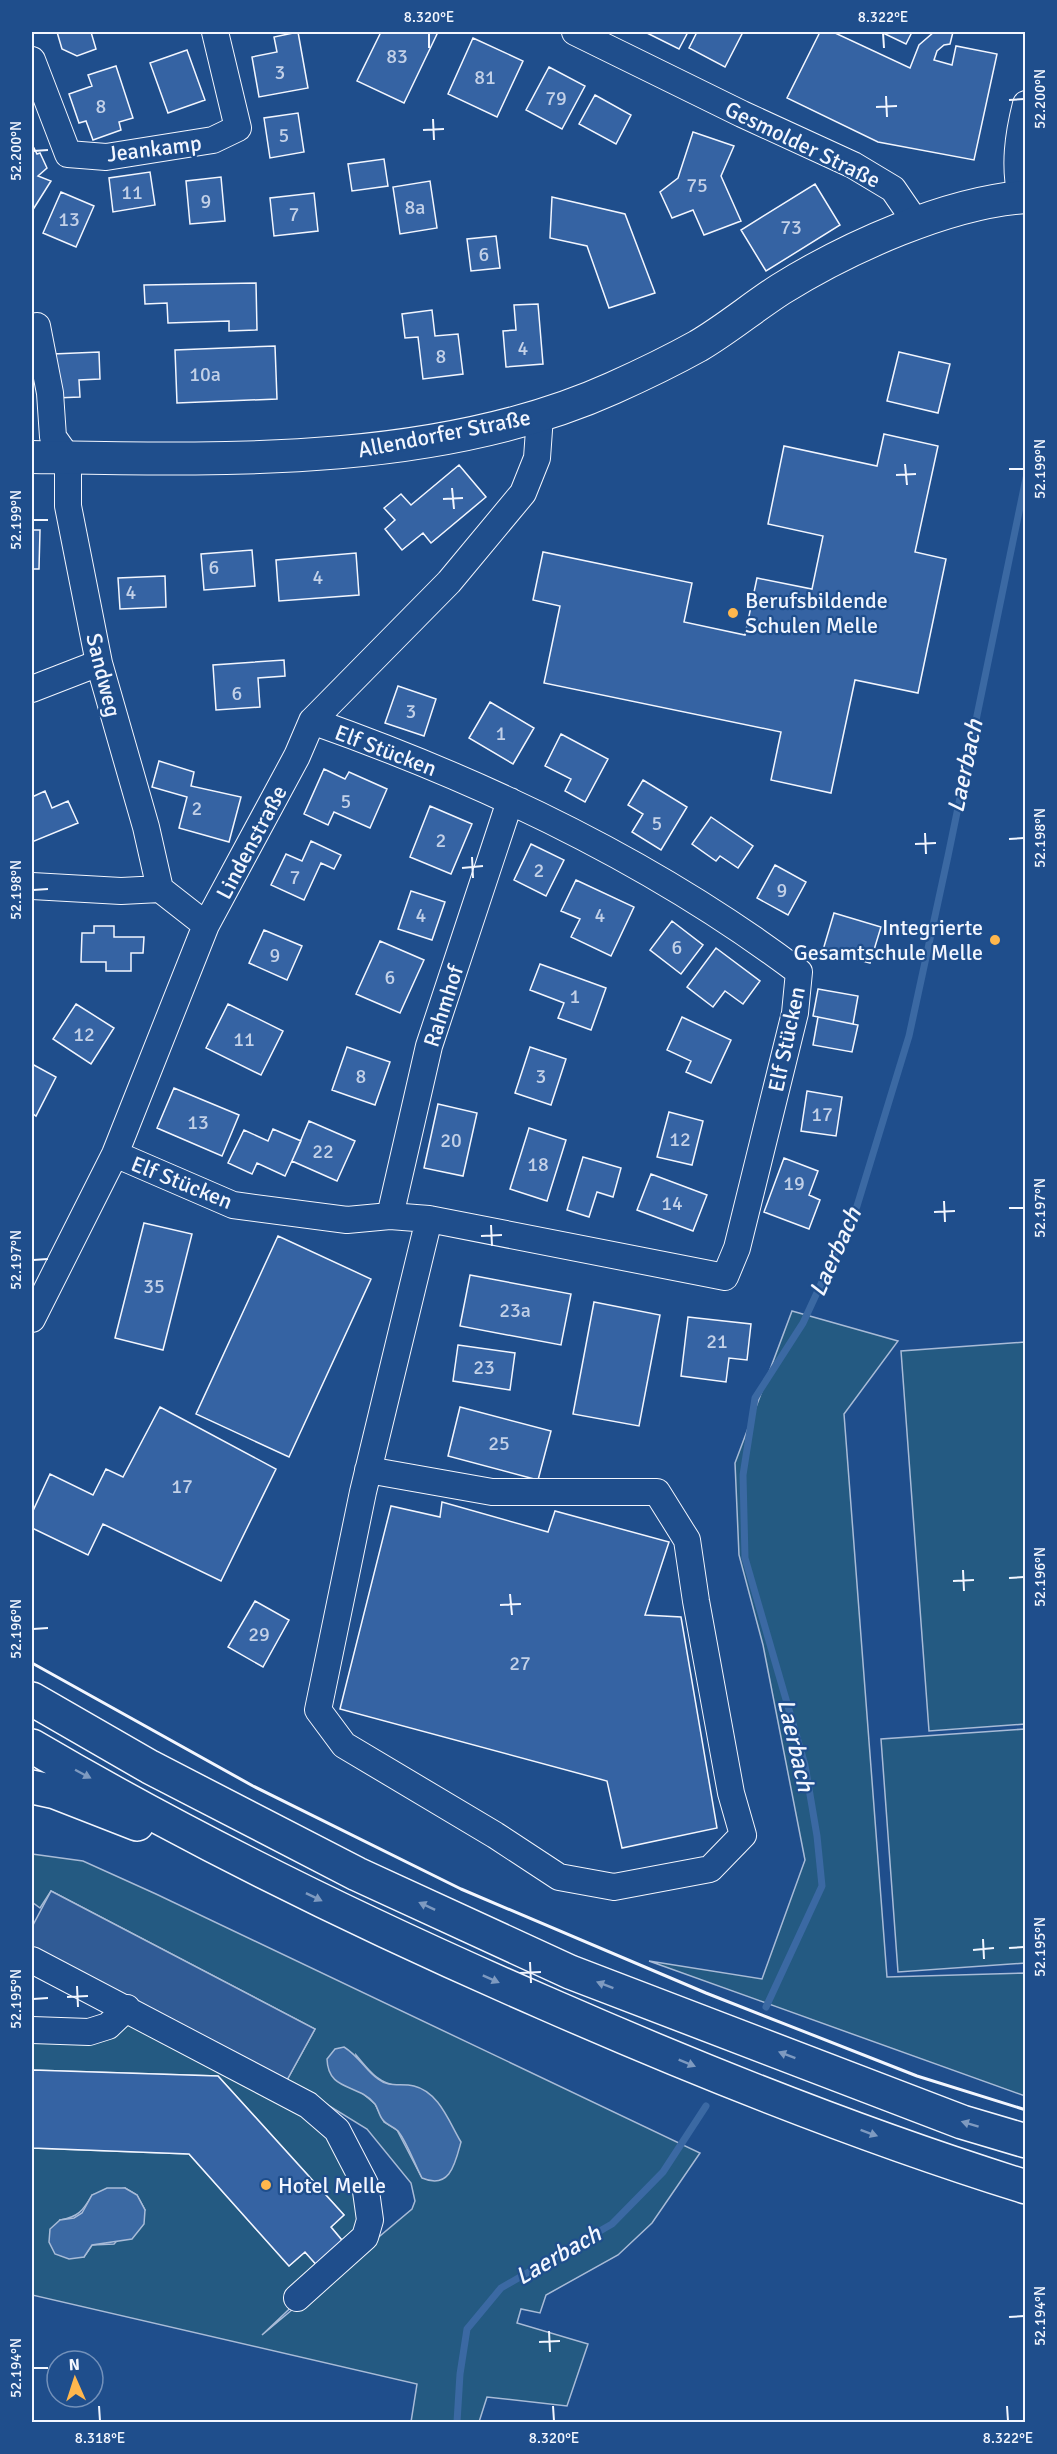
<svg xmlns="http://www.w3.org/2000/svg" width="1057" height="2454" font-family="Signika,sans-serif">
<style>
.green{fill:#245a82;stroke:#a8bbd7;stroke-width:1.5;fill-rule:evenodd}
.parking{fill:#305b95;stroke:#a8bbd7;stroke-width:1.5}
.water{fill:#3b69a3;stroke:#a8bbd7;stroke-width:1.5}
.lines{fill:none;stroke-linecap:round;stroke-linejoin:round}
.stream{stroke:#3b69a3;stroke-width:7}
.building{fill:#3563a3;stroke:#f2f6ff;stroke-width:1.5}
.minor-casing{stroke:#f2f6ff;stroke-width:28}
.major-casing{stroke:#f2f6ff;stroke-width:34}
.highway-casing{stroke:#f2f6ff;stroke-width:36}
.minor{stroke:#1f4e8c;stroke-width:26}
.major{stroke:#1f4e8c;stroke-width:32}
.highway{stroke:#1f4e8c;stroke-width:33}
.wall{stroke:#f2f6ff;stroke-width:3}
.oneway{fill:#7e9ac0}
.ticks{fill:none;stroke:#f2f6ff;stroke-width:2}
.poi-dot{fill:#ffb74d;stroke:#1f4e8c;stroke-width:2}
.labels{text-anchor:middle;stroke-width:4.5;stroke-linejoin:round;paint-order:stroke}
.number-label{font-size:20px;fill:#c3d1e8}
.street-label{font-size:22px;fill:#f2f6ff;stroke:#1f4e8c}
.poi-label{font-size:22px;fill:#f2f6ff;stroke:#1f4e8c;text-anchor:start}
.water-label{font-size:24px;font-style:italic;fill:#f2f6ff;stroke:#1f4e8c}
.neatline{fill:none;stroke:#f2f6ff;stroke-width:2}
.ticks-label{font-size:15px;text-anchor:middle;fill:#f2f6ff}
</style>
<rect width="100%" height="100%" fill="#1f4e8c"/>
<path class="green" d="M 792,1311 L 898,1341 L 844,1414 L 887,1977 L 1025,1973 L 1025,2096 L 649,1961 L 762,1979 L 805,1860 L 763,1645 L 739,1555 L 735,1463 Z
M 1025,1342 L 1025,1724 L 929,1731 L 901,1351 Z
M 1025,1729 L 1025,1963 L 898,1972 L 881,1739 Z
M 32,1854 L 83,1861 L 156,1894 L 700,2153 L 652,2223 L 618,2255 L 546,2295 L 540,2313 L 521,2309 L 517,2323 L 588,2344 L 567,2406 L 487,2397 L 479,2422 L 411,2422 L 417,2384 L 32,2295 L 32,2148 L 189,2154 L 289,2266 L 305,2252 L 320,2269 L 346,2245 L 331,2227 L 344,2215 L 218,2076 L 32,2070 L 32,2030 L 89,2032 L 127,2008 L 308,2105 L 365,2184 L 365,2237 L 262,2335 L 412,2209 L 415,2201 L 411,2183 L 367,2129 L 287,2080 L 315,2029 L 51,1891 L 40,1908 L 32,1902 ZM 356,2055 C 369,2070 377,2083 398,2086 L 422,2178 L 397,2130 L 384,2122 L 375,2104 L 360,2091 ZM 125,2188 L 137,2195 L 145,2210 L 114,2244 L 92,2245 L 84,2257 L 60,2220 C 78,2217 83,2211 92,2195 Z"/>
<path class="parking" d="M 51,1891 L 315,2029 L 287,2080 L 32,1949 L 32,1927 Z"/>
<path class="water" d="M 344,2047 C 360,2057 365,2070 378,2079 C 389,2088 401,2083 414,2086 C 439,2092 449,2122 461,2142 C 455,2164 450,2190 422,2178 C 414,2163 408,2144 398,2131 C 394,2127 387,2125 383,2120 C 379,2116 378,2108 375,2104 C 358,2083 328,2092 327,2059 L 335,2049 Z
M 107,2188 L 125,2188 L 137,2195 L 145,2210 L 144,2224 L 132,2239 L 92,2245 L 84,2257 L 69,2259 L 55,2254 L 49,2242 L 50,2229 L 60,2220 L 74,2218 L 82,2213 L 92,2195 Z"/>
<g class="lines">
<path class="stream" d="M 766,2007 L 822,1886 L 817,1836 L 805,1765 L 745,1558 L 743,1475 L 755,1398 L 803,1323 L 857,1206 L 909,1036 L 948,856 L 1026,478
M 457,2422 L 460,2374 L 467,2329 L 501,2288 L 612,2224 L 663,2172 L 706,2106"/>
</g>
<path class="building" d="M 57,32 L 91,32 L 96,49 L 77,56 L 62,49 Z
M 298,32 L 308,88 L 259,97 L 252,57 L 277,52 L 274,37 Z
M 381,32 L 438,32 L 404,103 L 357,81 Z
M 645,32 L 688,32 L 679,49 Z
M 697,32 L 743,32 L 725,67 L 689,48 Z
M 820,32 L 833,32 L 910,68 L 919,45 L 934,32 L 953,32 L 950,44 L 944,45 L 937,51 L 934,60 L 952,65 L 956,46 L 997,54 L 974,160 L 878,142 L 787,98 Z
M 881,32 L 912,32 L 906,44 Z
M 473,38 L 523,61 L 497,117 L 448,94 Z
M 187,50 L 205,100 L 168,113 L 150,63 Z
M 116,66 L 133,118 L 119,122 L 121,130 L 93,140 L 86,121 L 79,123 L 69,94 L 92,86 L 88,75 Z
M 549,67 L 585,86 L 562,129 L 526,110 Z
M 595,95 L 631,115 L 616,144 L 579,124 Z
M 298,113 L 304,152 L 270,158 L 264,118 Z
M 693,132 L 734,146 L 721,176 L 741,221 L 704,235 L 693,210 L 672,218 L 660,192 L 678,178 Z
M 34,148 L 37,154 L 40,153 L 47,168 L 38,176 L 51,181 L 34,208 L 32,206 L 32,149 Z
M 384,159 L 388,186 L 352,191 L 348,164 Z
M 150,172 L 155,205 L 113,212 L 109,178 Z
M 221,177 L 225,221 L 190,224 L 186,181 Z
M 430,181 L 437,228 L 400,234 L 393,187 Z
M 815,184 L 840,225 L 766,271 L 741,230 Z
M 61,192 L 94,206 L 76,247 L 43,233 Z
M 314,193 L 318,231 L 274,236 L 270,198 Z
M 552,197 L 625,214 L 655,293 L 609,308 L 587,246 L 550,238 Z
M 496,236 L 500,268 L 471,271 L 467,239 Z
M 256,283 L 257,330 L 229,331 L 229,321 L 168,323 L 167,303 L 145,304 L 144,285 Z
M 538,304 L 543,364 L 506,367 L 503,331 L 516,330 L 514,305 Z
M 432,310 L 435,336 L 458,334 L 463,374 L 423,379 L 418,337 L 405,338 L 402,314 Z
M 275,346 L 277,399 L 177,403 L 175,350 Z
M 99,352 L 100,379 L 79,380 L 80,397 L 55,398 L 53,354 Z
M 899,352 L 950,364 L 938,413 L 887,401 Z
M 884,434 L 938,446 L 915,552 L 946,559 L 918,693 L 855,680 L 831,793 L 771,780 L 781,732 L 544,683 L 560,606 L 533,600 L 543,552 L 692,583 L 684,622 L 745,635 L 757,578 L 812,589 L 823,536 L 768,524 L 784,446 L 877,466 Z
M 459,465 L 486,497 L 431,543 L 423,533 L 402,550 L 385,529 L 395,520 L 384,508 L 401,494 L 411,505 Z
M 32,530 L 40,530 L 39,569 L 32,569 Z
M 252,550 L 255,586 L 204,590 L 201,554 Z
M 356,553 L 359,595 L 279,601 L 276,560 Z
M 165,576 L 166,607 L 120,609 L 118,578 Z
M 284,660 L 285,676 L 258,678 L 260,707 L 216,710 L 213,665 Z
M 398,686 L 436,699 L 424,736 L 385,723 Z
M 490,702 L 534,728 L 513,764 L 469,738 Z
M 561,734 L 608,759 L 585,802 L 565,791 L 571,779 L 545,766 Z
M 159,761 L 194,772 L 191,786 L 241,797 L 229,842 L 179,828 L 187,797 L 152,787 Z
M 324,769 L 345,779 L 349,772 L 387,789 L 370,828 L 334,812 L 328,825 L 304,814 Z
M 643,780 L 687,807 L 661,850 L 632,832 L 643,814 L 628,805 Z
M 45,791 L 52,808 L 68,801 L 78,823 L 32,842 L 32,797 Z
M 430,806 L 472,824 L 451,874 L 410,857 Z
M 711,817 L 753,846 L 738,868 L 720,856 L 716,861 L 692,844 Z
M 311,841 L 341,855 L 334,869 L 321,863 L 304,900 L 271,885 L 286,854 L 302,861 Z
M 531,844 L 564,860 L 546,896 L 514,880 Z
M 775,865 L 806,882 L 788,915 L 757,898 Z
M 576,880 L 634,907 L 611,956 L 571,937 L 580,919 L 561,911 Z
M 411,891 L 445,902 L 432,940 L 398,929 Z
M 834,913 L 881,927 L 870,963 L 823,950 Z
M 672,921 L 703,945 L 681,974 L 650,950 Z
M 94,926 L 114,926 L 114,937 L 144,937 L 143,953 L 131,953 L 131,971 L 106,971 L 106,962 L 81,962 L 82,933 L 94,933 Z
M 264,930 L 302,946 L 287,980 L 249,963 Z
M 380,941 L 424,960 L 400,1013 L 356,994 Z
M 716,948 L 760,981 L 743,1004 L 725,991 L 713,1007 L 687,987 Z
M 540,964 L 606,988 L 591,1030 L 558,1018 L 564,1003 L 530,990 Z
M 818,989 L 858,996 L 853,1024 L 813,1016 Z
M 76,1004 L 114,1028 L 91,1064 L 53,1039 Z
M 228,1004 L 283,1031 L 261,1075 L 206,1048 Z
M 682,1017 L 731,1040 L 711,1083 L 686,1072 L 691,1061 L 667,1050 Z
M 818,1017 L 858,1025 L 852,1052 L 813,1045 Z
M 347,1047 L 390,1062 L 375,1105 L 332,1090 Z
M 530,1047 L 566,1059 L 551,1105 L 515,1093 Z
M 32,1064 L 56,1077 L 36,1116 L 32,1113 Z
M 174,1088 L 239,1115 L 222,1156 L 157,1128 Z
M 807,1091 L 842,1097 L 836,1136 L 801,1131 Z
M 438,1104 L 477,1113 L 463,1176 L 424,1168 Z
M 669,1112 L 703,1121 L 692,1165 L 657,1157 Z
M 309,1121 L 355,1141 L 337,1181 L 292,1161 Z
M 529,1128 L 566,1140 L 547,1201 L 510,1189 Z
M 273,1129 L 301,1141 L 285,1176 L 257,1163 L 252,1174 L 228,1163 L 244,1130 L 268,1141 Z
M 583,1157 L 621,1168 L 613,1197 L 597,1192 L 589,1217 L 567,1210 Z
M 784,1158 L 818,1171 L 809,1195 L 820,1200 L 809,1229 L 764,1212 Z
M 651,1174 L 707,1195 L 693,1231 L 637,1210 Z
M 144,1223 L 192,1234 L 163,1350 L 115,1338 Z
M 278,1236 L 371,1279 L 289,1457 L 196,1414 Z
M 470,1275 L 571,1294 L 561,1345 L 460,1326 Z
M 594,1302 L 660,1315 L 639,1426 L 573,1414 Z
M 688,1317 L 751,1324 L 747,1360 L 729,1358 L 726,1382 L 681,1376 Z
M 458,1345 L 515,1353 L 510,1390 L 453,1381 Z
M 160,1407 L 276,1469 L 221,1581 L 103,1524 L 88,1555 L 32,1528 L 32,1513 L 50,1474 L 93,1495 L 106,1469 L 123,1477 Z
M 460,1407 L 551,1431 L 538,1480 L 448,1456 Z
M 442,1502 L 548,1532 L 555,1511 L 669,1542 L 645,1615 L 681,1617 L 717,1828 L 622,1848 L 607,1781 L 340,1709 L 391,1506 L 440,1517 Z
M 255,1601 L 289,1620 L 263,1667 L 228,1647 Z
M 32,2070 L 218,2076 L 344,2215 L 331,2227 L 346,2245 L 320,2269 L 305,2252 L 289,2266 L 189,2154 L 32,2148 Z"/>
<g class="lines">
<g class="minor-casing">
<path id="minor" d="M 575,32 L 742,114 L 853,165 L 893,189 L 917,224
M 32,60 L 68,154 L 106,157 L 213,140 L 238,128 L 215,32
M 1021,197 C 1014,165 1018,136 1026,104
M 37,326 L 50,393 L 53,437 L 68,458 L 68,506 L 99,663 L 146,827 L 160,889
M 32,689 L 99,663
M 32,886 L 121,891 L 160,889 L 206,925
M 115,1154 L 233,1205 L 347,1220 L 390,1216 L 429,1219 L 725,1277 L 737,1248 L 795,1013 L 799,972 C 652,861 485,782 312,721
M 390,1216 L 429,1046 L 510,801
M 32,1319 L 115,1154 L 206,925 L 297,756 L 312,721 L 449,582 L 523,493 L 537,458 L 540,416
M 368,1470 L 492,1492 L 657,1492 L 687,1540 L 696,1601 L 731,1793 L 743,1835 L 710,1869 L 614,1887 L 559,1877 L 495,1835 L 344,1745 L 318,1710 L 363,1492 L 429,1219
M 32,1960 L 308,2105 L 337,2130 L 365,2184 L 370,2220 L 365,2237 L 297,2298
M 32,2030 L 89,2032 L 108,2026 L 127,2008"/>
</g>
<g class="major-casing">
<path id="major" d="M 32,457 C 220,460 438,467 613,388 C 642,375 671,361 698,346 C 727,329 753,307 781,289 C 847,248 948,202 1026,197"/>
</g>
<g class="highway-casing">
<path id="highway" d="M 32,1699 L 150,1767 L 357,1874 L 570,1972 L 962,2122 L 1026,2141
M 32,1746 C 197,1843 370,1927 545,2003 C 702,2072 862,2136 1026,2187
M 32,1787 L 55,1792 L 137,1824"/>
</g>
<use href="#minor" class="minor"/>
<use href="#major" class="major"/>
<use href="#highway" class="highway"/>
<path class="wall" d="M 32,1663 L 253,1786 L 461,1889 L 706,1993 L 917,2076 L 1026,2110"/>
</g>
<defs><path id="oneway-solid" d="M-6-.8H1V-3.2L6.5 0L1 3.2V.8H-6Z" transform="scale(1.5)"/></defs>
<g class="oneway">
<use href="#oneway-solid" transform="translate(83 1774) rotate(28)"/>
<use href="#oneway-solid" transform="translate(314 1897) rotate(26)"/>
<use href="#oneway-solid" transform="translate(427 1906) rotate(-155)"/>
<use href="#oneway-solid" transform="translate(491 1979) rotate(24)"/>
<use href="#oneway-solid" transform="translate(605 1985) rotate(-159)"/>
<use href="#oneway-solid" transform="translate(787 2055) rotate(-159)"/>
<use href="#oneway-solid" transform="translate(687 2063) rotate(22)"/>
<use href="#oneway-solid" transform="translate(970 2124) rotate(-163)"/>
<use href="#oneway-solid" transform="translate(869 2133) rotate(20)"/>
</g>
<path class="ticks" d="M 429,33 L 429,48M 883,33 L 884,48M 886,96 L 887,117M 1009,100 L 1024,99M 876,107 L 897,106M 433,119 L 434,140M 423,130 L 444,129M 33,151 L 48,150M 905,464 L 907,485M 1009,469 L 1024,469M 896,475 L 916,474M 452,488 L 454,509M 443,499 L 463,498M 33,520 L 48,520M 925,833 L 926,854M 1009,839 L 1024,838M 915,844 L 936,843M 472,857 L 473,878M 462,868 L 483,866M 33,890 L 48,889M 944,1201 L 945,1222M 1009,1208 L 1024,1208M 934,1212 L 955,1211M 491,1225 L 492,1246M 481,1236 L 502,1235M 33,1260 L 48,1259M 963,1570 L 964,1591M 1009,1578 L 1024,1577M 953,1581 L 974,1580M 510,1594 L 512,1615M 500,1605 L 521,1604M 33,1629 L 48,1628M 983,1939 L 984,1959M 1009,1948 L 1024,1947M 973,1950 L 994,1948M 530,1962 L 531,1983M 520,1973 L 541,1972M 77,1986 L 78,2007M 67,1997 L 88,1996M 33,1999 L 48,1998M 1009,2317 L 1024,2316M 549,2331 L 550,2352M 539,2342 L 560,2341M 33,2368 L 48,2368M 99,2406 L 100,2421M 553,2406 L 554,2421M 1007,2406 L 1008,2421"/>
<g class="poi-dot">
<circle cx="733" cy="613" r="6"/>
<circle cx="995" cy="940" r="6"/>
<circle cx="266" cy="2185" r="6"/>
</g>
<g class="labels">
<g class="number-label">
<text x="397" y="63">83</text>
<text x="280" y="79">3</text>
<text x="485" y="84">81</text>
<text x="556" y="105">79</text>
<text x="101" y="113">8</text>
<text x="284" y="142">5</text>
<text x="697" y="192">75</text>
<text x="132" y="199">11</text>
<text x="206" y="208">9</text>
<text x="415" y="214">8a</text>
<text x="294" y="221">7</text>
<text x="69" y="226">13</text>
<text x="791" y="234">73</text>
<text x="484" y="261">6</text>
<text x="523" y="355">4</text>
<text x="441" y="363">8</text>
<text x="205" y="381">10a</text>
<text x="214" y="574">6</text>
<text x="318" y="584">4</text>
<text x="131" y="599">4</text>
<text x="237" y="700">6</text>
<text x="411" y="718">3</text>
<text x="501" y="740">1</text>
<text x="346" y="808">5</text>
<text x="197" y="815">2</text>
<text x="657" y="830">5</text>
<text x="441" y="847">2</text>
<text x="539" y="877">2</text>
<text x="295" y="884">7</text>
<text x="782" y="897">9</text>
<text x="421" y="922">4</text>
<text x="600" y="922">4</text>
<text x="677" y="954">6</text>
<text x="275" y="962">9</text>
<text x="390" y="984">6</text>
<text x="575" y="1003">1</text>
<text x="84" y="1041">12</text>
<text x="244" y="1046">11</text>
<text x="361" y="1083">8</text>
<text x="541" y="1083">3</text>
<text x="822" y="1121">17</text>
<text x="198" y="1129">13</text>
<text x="680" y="1146">12</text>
<text x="451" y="1147">20</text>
<text x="323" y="1158">22</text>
<text x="538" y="1171">18</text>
<text x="794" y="1190">19</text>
<text x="672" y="1210">14</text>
<text x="154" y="1293">35</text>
<text x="515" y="1317">23a</text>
<text x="717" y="1348">21</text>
<text x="484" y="1374">23</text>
<text x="499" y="1450">25</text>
<text x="182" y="1493">17</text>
<text x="259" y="1641">29</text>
<text x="520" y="1670">27</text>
</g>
<g class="street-label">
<text transform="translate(803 144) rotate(26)" y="8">Gesmolder Straße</text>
<text transform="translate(154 148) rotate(-7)" y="8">Jeankamp</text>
<text transform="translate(444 433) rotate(-11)" y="8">Allendorfer Straße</text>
<text transform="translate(104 675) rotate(76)" y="8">Sandweg</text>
<text transform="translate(386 750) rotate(21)" y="8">Elf Stücken</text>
<text transform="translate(251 842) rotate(-62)" y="8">Lindenstraße</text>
<text transform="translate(443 1006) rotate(-72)" y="8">Rahmhof</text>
<text transform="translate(786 1039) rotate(-78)" y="8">Elf Stücken</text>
<text transform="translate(182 1182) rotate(22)" y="8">Elf Stücken</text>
</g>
<g class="poi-label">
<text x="745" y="608">Berufsbildende<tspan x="745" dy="25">Schulen Melle</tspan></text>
<text x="983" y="935" text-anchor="end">Integrierte<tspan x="983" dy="25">Gesamtschule Melle</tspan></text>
<text x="278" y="2193">Hotel Melle</text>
</g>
<g class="water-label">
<text transform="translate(965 766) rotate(-78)" y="8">Laerbach</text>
<text transform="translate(835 1252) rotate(-66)" y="8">Laerbach</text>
<text transform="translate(796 1745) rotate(77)" y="8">Laerbach</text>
<text transform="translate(558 2255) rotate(-30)" y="8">Laerbach</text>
</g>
</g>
<rect width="1057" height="2454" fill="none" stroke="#1f4e8c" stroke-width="66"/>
<g transform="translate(75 2379) rotate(357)"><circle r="28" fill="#1f4e8c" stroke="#7391ba" stroke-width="1.5"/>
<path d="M0-4.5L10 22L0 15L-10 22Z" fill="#ffb74d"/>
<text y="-9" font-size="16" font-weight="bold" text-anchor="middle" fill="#f2f6ff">N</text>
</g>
<rect x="33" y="33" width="991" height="2388" class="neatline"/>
<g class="ticks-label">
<text x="429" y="22">8.320°E</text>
<text x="883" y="22">8.322°E</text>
<text transform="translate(1040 99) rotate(-90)" y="5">52.200°N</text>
<text transform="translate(16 151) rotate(-90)" y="5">52.200°N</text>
<text transform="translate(1040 469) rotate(-90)" y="5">52.199°N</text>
<text transform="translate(16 520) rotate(-90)" y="5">52.199°N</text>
<text transform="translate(1040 838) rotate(-90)" y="5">52.198°N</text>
<text transform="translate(16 890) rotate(-90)" y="5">52.198°N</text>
<text transform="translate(1040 1208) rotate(-90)" y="5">52.197°N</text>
<text transform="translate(16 1260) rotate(-90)" y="5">52.197°N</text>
<text transform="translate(1040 1577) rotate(-90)" y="5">52.196°N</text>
<text transform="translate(16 1629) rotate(-90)" y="5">52.196°N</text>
<text transform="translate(1040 1947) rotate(-90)" y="5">52.195°N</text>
<text transform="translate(16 1999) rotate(-90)" y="5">52.195°N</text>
<text transform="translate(1040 2316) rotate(-90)" y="5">52.194°N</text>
<text transform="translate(16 2368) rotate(-90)" y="5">52.194°N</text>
<text x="100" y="2443">8.318°E</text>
<text x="554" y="2443">8.320°E</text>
<text x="1008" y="2443">8.322°E</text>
</g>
</svg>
